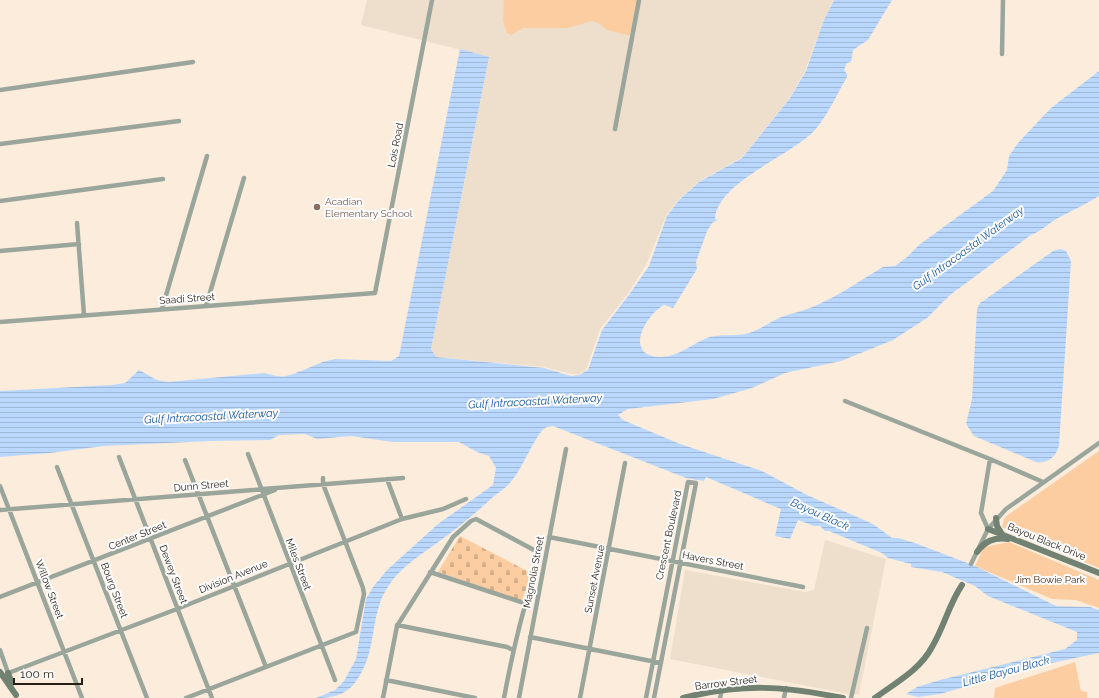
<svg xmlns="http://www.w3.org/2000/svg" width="1099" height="698" font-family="Raleway,sans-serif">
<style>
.industrial{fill:#eedecc}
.green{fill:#fbcda1}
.cemetery{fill:url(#cemetery-stones)}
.water{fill:url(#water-rules)}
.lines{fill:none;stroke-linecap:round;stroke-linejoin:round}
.street{stroke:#9aa69b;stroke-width:4.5}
.secondary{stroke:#718273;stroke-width:6}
.education-dot{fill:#8d6e63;stroke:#fcfcfc;stroke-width:1.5}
.labels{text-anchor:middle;stroke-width:4;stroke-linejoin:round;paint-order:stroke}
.street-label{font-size:10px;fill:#281f15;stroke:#fcfcfc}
.education-label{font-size:10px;fill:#785e54;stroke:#fcfcfc;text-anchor:start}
.park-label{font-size:10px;fill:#472f15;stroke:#fcfcfc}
.water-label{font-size:11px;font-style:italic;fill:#17579f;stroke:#fcfcfc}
</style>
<defs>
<pattern id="cemetery-stones" width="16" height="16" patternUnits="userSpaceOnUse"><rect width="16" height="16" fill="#fbcda1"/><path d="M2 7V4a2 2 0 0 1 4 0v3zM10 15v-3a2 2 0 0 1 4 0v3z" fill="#d7b08a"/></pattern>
<pattern id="water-rules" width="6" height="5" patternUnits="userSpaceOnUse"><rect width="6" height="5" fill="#bad8fd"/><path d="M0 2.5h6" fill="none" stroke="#a0b9d8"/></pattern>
</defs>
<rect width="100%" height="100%" fill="#fcecdc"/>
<path class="industrial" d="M 367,0 L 833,0 L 824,20 L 805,71 L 790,97 L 742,157 L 698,182 L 678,200 L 666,216 L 646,265 L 627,295 L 600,329 L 586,370 L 579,374 L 571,374 L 544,367 L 436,357 L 431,349 L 489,57 L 361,25 Z
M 825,540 L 886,559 L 859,694 L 848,694 L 670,659 L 685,570 L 805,592 L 814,590 Z"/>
<path class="green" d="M 504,0 L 638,0 L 631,36 L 607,30 L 600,24 L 592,21 L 567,28 L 523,28 L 511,35 L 507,33 L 503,21 Z
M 1099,451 L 1099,568 L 1002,527 L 1005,517 Z
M 1009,542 L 1099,580 L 1099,608 L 1076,600 L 1052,599 L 975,566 L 984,547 Z
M 1075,662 L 1081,691 L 1087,692 L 1087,698 L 994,698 L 995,688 Z"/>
<path class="cemetery" d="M 460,536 L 531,573 L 522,601 L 438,572 Z"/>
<path class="water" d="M 834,0 L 892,0 L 868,40 L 853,50 L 851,62 L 847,63 L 844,70 L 847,74 L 847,77 C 837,94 828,115 815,130 C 791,156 717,182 715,219 L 718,220 L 712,223 L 707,231 L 696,262 L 697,269 L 673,308 L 664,305 C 644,316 623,357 662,357 C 679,356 692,344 707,338 C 720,333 736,337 749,333 C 759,330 769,323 779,318 C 791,313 805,311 817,305 C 840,295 861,280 883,267 L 895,266 L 906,258 L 919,245 L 993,191 L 1007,170 L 1009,156 L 1018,143 L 1051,108 L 1099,71 L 1099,196 C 1086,204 1073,210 1060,217 C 1050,222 1042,231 1031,235 L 950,295 L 927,318 L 893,340 L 841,361 L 785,373 L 752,388 L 713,399 L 628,409 L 618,415 L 623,420 L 680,444 L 762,471 L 807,495 L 873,524 L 892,538 L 898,538 L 915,543 L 975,566 L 1056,606 L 1090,607 L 1099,610 L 1099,653 L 1037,666 L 940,694 L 918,697 L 906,694 L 917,687 L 940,680 L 1065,649 L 1077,640 L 1077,632 L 988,596 L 975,586 L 942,572 L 911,567 L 911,564 L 888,558 L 882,553 L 829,531 L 825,531 L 820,526 L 814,526 L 798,520 L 790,539 L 775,536 L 781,509 L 706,477 L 704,481 L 686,478 L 553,426 C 551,426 547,427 545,428 C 537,432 522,469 513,479 C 508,486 500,492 493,497 C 475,514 456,529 437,543 C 419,556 401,567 389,585 C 368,615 379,653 354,684 C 344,696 330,698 316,698 L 335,690 L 344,681 L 356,659 L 366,599 L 373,587 L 387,570 L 438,524 L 493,485 L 496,468 L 489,456 L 477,452 L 459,442 L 393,442 L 351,436 L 317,439 L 305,434 L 279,435 L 270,440 L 210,441 L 104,446 L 50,453 L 0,457 L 0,391 L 112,385 L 125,383 L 139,370 L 157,380 L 168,382 L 264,373 C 271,374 278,378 286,376 C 303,372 317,362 335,359 L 391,361 L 399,356 L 460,49 L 489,57 L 431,349 L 436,357 L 544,368 L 571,376 L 579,375 L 588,370 L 602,330 L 628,296 L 649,266 L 667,216 L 679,200 L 699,182 L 742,158 L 790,98 L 806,71 L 824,20 Z
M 1060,249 L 1066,251 L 1071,261 L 1059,445 C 1057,456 1048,464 1036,462 L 974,436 L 966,424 L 972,399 L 977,309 L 980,303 L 986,299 L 1053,251 Z"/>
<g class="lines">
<path class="street" d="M 1002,54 L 1003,0
M 0,90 L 193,62
M 615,129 L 639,0
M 0,144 L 179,121
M 0,201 L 163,179
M 77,223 L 84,315
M 0,251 L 79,244
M 206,306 L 244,178
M 162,309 L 207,156
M 0,322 L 375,293 L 432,0
M 845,401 L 990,459 L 1043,482
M 248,454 L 335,680
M 119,457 L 212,698
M 185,460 L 266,667
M 57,467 L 147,698
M 387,479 L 402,519
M 0,486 L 82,698
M 0,510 L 403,478
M 988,529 L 1006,509 L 1099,443
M 549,537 L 803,587
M 971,564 L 988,529 L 981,513 L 990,459
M 430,572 L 524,603
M 0,597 L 275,490
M 397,625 L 507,647 L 513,650
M 530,637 L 661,663
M 0,650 L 8,673 L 11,672 L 177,609 L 402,519 L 443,509 L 466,499
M 386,680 L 475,698
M 186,698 L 356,632 L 364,594 L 363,588 L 323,484 L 323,478
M 383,698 L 397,626 L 453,537 L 471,521 L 476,519 L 534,550
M 504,698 C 512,655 521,613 536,571
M 519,698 L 566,449
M 580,698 L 625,463
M 646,698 L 688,482 L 696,483 L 654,698
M 720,698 L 722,690
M 784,698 L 786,688
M 851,698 L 867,628"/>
<path class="secondary" d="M 996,518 L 997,526 L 1002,534
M 988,529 L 1099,573
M 977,552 C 985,541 994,537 1008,539
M 0,672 L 16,695
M 8,673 L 12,683
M 683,698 C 743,683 784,686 843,698
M 875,698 C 895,683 920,670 932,647 C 944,627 949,604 962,585"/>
</g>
<circle class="education-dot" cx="317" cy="207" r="4"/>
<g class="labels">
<g class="street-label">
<text transform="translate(395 145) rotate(-79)" y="4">Lois Road</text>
<text transform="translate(187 298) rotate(-4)" y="4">Saadi Street</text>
<text transform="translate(201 485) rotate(-5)" y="4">Dunn Street</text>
<text transform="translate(137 535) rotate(-22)" y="4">Center Street</text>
<text transform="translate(668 535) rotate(-78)" y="4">Crescent Boulevard</text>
<text transform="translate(1047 541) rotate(22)" y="4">Bayou Black Drive</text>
<text transform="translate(713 560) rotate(11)" y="4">Havers Street</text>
<text transform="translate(299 564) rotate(69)" y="4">Miles Street</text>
<text transform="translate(533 572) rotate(-79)" y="4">Magnolia Street</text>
<text transform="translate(174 574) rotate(69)" y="4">Dewey Street</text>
<text transform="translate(233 576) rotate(-22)" y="4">Division Avenue</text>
<text transform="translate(594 579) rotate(-79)" y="4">Sunset Avenue</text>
<text transform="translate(50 589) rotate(69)" y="4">Willow Street</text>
<text transform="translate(115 590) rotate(69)" y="4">Bourg Street</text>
<text transform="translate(726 682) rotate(-7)" y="4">Barrow Street</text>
</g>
<g class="education-label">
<text x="325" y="205">Acadian<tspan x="325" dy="12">Elementary School</tspan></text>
</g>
<g class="park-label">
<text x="1050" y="583">Jim Bowie Park</text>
</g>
<g class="water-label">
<text transform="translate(968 248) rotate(-36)" y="4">Gulf Intracoastal Waterway</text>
<text transform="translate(535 401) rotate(-3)" y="4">Gulf Intracoastal Waterway</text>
<text transform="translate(211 416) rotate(-3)" y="4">Gulf Intracoastal Waterway</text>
<text transform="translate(820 514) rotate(24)" y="4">Bayou Black</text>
<text transform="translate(1006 671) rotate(-15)" y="4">Little Bayou Black</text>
</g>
</g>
<path d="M14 678v6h68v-6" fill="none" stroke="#281f15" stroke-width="2"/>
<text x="20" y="678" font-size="12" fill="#281f15" stroke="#fcfcfc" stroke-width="3" paint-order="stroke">100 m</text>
</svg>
